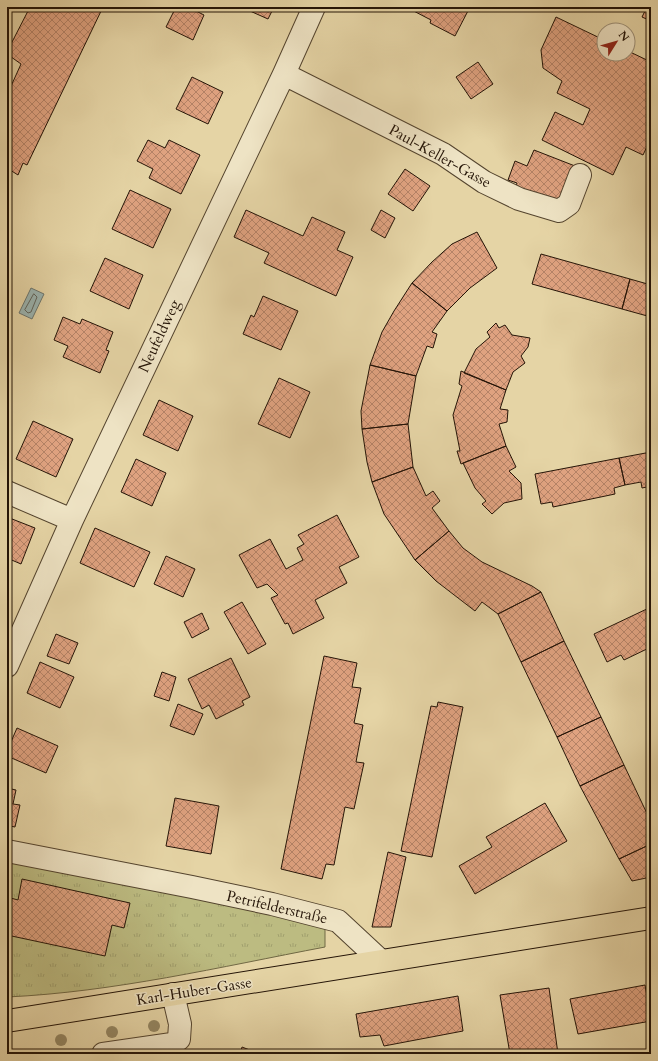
<svg xmlns="http://www.w3.org/2000/svg" width="658" height="1061" font-family="Cardo,serif">
<style>
.grass{fill:url(#grass-tufts);stroke:#706844}
.water{fill:#9bb5b2;stroke:#6b756e}
.lines{fill:none;stroke-linecap:round;stroke-linejoin:round}
.shore{stroke:#60645c;stroke-width:1}
.building{fill:url(#building-cross-hatch);stroke:#241407}
.minor-casing{stroke:#54442e;stroke-width:24}
.major-casing{stroke:#241407;stroke-width:24}
.minor{stroke:#eee3c4;stroke-width:22}
.major{stroke:#e5d4a5;stroke-width:22}
.tree{fill:#948662}
.labels{text-anchor:middle;stroke-width:3;stroke-linejoin:round;paint-order:stroke}
.street-label{font-size:15px;fill:#241407;stroke:#eee3c4}
</style>
<defs>
<pattern id="grass-tufts" width="24" height="20" patternUnits="userSpaceOnUse"><rect width="24" height="20" fill="#bcbb81"/><path d="M3 7l-1-3M5 7V3M7 7l1-3M15 17l-1-3M17 17v-4M19 17l1-3" fill="none" stroke="#a1a06e"/></pattern>
<pattern id="building-cross-hatch" width="8" height="8" patternUnits="userSpaceOnUse"><rect width="8" height="8" fill="#dfa280"/><path d="M0 0l8 8M0 8l8-8" fill="none" stroke="#b58367"/></pattern>
</defs>
<rect width="100%" height="100%" fill="#e5d4a5"/>
<filter id="stains"><feTurbulence type="fractalNoise" baseFrequency=".005" numOctaves="4"/><feColorMatrix values="0 0 0 0 .2 0 0 0 0 .09 0 0 0 0 .02 0 0 0 .5 -.17"/></filter>
<radialGradient id="worn" r=".72"><stop offset=".6" stop-color="#630" stop-opacity="0"/><stop offset="1" stop-color="#630" stop-opacity=".3"/></radialGradient>
<path class="grass" d="M 7,862 L 325,923 L 325,947 C 220,967 114,992 7,997 Z"/>
<path class="water" d="M 31,288 L 44,294 L 32,319 L 19,313 Z"/>
<g class="lines">
<path class="shore" d="M 34,294 L 37,297 L 31,312 L 28,313 L 25,310 Z"/>
</g>
<path class="building" d="M 28,7 L 103,7 L 27,165 L 23,163 L 18,175 L 7,168 L 7,95 L 21,64 L 7,54 L 7,42 L 11,44 L 29,9 Z
M 176,7 L 188,7 L 204,15 L 193,40 L 166,27 Z
M 241,7 L 269,7 L 273,9 L 268,19 Z
M 406,7 L 470,7 L 455,36 L 430,23 L 431,20 Z
M 647,7 L 651,7 L 651,21 L 642,17 Z
M 556,17 L 604,40 L 604,54 L 628,54 L 628,51 L 651,62 L 651,70 L 648,77 L 651,79 L 651,138 L 643,155 L 626,147 L 613,175 L 542,140 L 555,112 L 583,125 L 590,109 L 557,93 L 562,81 L 543,68 L 541,50 Z
M 478,62 L 493,84 L 471,99 L 456,77 Z
M 192,77 L 223,92 L 208,124 L 176,109 Z
M 148,140 L 165,148 L 169,140 L 200,155 L 181,194 L 149,178 L 153,169 L 137,161 Z
M 534,150 L 575,166 L 559,204 L 516,187 L 517,183 L 508,180 L 515,161 L 527,166 Z
M 405,169 L 430,186 L 413,211 L 388,194 Z
M 130,190 L 171,209 L 153,248 L 112,229 Z
M 246,210 L 303,236 L 312,217 L 345,232 L 337,250 L 353,257 L 336,296 L 264,263 L 269,253 L 234,237 Z
M 381,210 L 395,218 L 385,238 L 371,230 Z
M 477,232 L 497,268 L 470,288 L 447,311 L 412,283 L 432,262 L 452,244 Z
M 541,254 L 630,279 L 622,309 L 532,284 Z
M 105,258 L 143,275 L 129,309 L 90,291 Z
M 630,279 L 651,285 L 651,317 L 622,309 Z
M 412,283 L 447,311 L 432,332 L 437,334 L 433,348 L 427,346 L 416,376 L 370,365 L 382,332 L 394,311 Z
M 263,296 L 298,311 L 281,350 L 243,334 L 251,315 L 254,317 Z
M 63,317 L 80,324 L 82,319 L 113,332 L 106,350 L 109,351 L 100,373 L 63,357 L 68,346 L 54,340 Z
M 496,323 L 499,328 L 505,325 L 512,335 L 530,338 L 528,347 L 521,356 L 525,363 L 513,372 L 506,390 L 464,373 L 476,349 L 490,337 L 487,332 Z
M 370,365 L 416,376 L 408,424 L 362,429 L 361,411 Z
M 461,371 L 506,390 L 500,409 L 508,410 L 507,422 L 499,424 L 506,446 L 461,464 L 457,451 L 460,451 L 453,415 L 462,386 L 459,384 Z
M 279,378 L 310,392 L 290,438 L 258,424 Z
M 159,400 L 193,416 L 178,451 L 143,435 Z
M 33,421 L 73,439 L 56,477 L 16,459 Z
M 408,424 L 413,467 L 372,482 L 367,462 L 362,429 Z
M 506,446 L 516,467 L 509,471 L 521,483 L 522,499 L 504,503 L 492,514 L 482,504 L 486,501 L 475,488 L 463,463 Z
M 651,452 L 651,486 L 642,488 L 641,482 L 625,485 L 619,458 Z
M 619,458 L 625,485 L 614,488 L 615,494 L 553,507 L 552,502 L 541,504 L 535,474 Z
M 136,459 L 166,473 L 152,506 L 121,492 Z
M 413,467 L 426,496 L 433,491 L 440,501 L 432,508 L 449,531 L 415,560 L 384,514 L 372,482 Z
M 337,515 L 359,557 L 339,567 L 347,583 L 315,600 L 324,618 L 293,634 L 288,623 L 285,624 L 271,598 L 278,595 L 267,584 L 257,588 L 239,555 L 270,539 L 286,569 L 303,560 L 297,548 L 304,544 L 298,535 Z
M 7,517 L 35,528 L 21,564 L 7,558 Z
M 95,528 L 150,552 L 134,587 L 80,563 Z
M 449,531 L 463,548 L 482,562 L 532,586 L 541,592 L 498,614 L 482,602 L 475,611 L 436,581 L 415,560 Z
M 166,556 L 195,569 L 183,597 L 154,584 Z
M 541,592 L 564,641 L 521,662 L 498,614 Z
M 242,602 L 266,644 L 248,654 L 224,612 Z
M 651,607 L 651,647 L 624,660 L 621,655 L 607,662 L 594,634 Z
M 202,613 L 209,629 L 192,638 L 184,622 Z
M 56,634 L 78,643 L 69,664 L 47,656 Z
M 564,641 L 601,717 L 557,737 L 521,662 Z
M 324,656 L 357,663 L 352,687 L 361,688 L 354,723 L 363,725 L 356,762 L 364,763 L 354,809 L 345,807 L 334,865 L 326,864 L 322,879 L 281,869 Z
M 231,658 L 250,697 L 242,701 L 244,705 L 216,719 L 209,705 L 202,709 L 188,679 Z
M 40,662 L 74,677 L 60,708 L 27,693 Z
M 162,672 L 176,677 L 169,701 L 154,696 Z
M 438,702 L 463,707 L 432,857 L 401,851 L 431,706 L 437,707 Z
M 178,704 L 203,714 L 194,735 L 170,726 Z
M 601,717 L 624,765 L 580,786 L 557,737 Z
M 17,728 L 58,746 L 46,773 L 7,756 L 7,751 Z
M 624,765 L 651,822 L 651,844 L 619,859 L 580,786 Z
M 7,788 L 16,790 L 13,804 L 20,805 L 15,827 L 10,826 L 8,835 Z
M 175,798 L 219,806 L 211,854 L 166,846 Z
M 545,803 L 567,841 L 475,894 L 459,866 L 492,847 L 486,837 Z
M 651,844 L 651,877 L 632,881 L 619,859 Z
M 388,852 L 406,857 L 391,927 L 372,927 Z
M 22,879 L 130,903 L 124,928 L 112,925 L 105,956 L 7,935 L 7,897 L 18,900 Z
M 645,985 L 651,1021 L 578,1034 L 570,999 Z
M 549,988 L 558,1054 L 510,1054 L 500,995 Z
M 458,996 L 463,1031 L 384,1046 L 380,1035 L 360,1037 L 356,1014 Z
M 242,1047 L 260,1054 L 240,1054 Z"/>
<g class="lines">
<g class="minor-casing">
<path id="minor" d="M 284,74 L 443,154 L 484,182 L 519,199 L 559,211 L 569,204 L 580,175
M 7,492 L 72,520
M 7,666 L 72,520 L 284,74 L 314,7
M 7,851 L 192,887 L 272,904 L 338,921 L 381,961
M 103,1054 L 172,1044 L 179,1039 L 180,1024 L 173,994"/>
</g>
<g class="major-casing">
<path id="major" d="M 7,1021 L 651,918"/>
</g>
<use href="#minor" class="minor"/>
<use href="#major" class="major"/>
</g>
<g class="tree">
<circle cx="154" cy="1026" r="6"/>
<circle cx="112" cy="1032" r="6"/>
<circle cx="61" cy="1040" r="6"/>
</g>
<g class="labels">
<g class="street-label">
<text transform="translate(440 156) rotate(29)" y="5">Paul-Keller-Gasse</text>
<text transform="translate(159 336) rotate(-65)" y="5">Neufeldweg</text>
<text transform="translate(277 907) rotate(13)" y="5">Petrifelderstraße</text>
<text transform="translate(194 991) rotate(-9)" y="5">Karl-Huber-Gasse</text>
</g>
</g>
<rect width="658" height="1061" fill="none" stroke="#e5d4a5" stroke-width="24"/>
<rect x="8" y="8" width="642" height="1045" fill="none" stroke="#241407" stroke-width="2"/>
<rect x="12" y="12" width="634" height="1037" fill="none" stroke="#241407"/>
<g transform="translate(616 42) rotate(53)"><circle r="19" fill="#eee3c4" stroke="#9d9078"/>
<path d="M0-3L7 15L0 10L-7 15Z" fill="#8f2418"/>
<text y="-6" font-size="11" font-weight="bold" text-anchor="middle" fill="#241407">N</text>
</g>
<rect width="100%" height="100%" filter="url(#stains)"/>
<rect width="100%" height="100%" fill="url(#worn)"/>
</svg>
